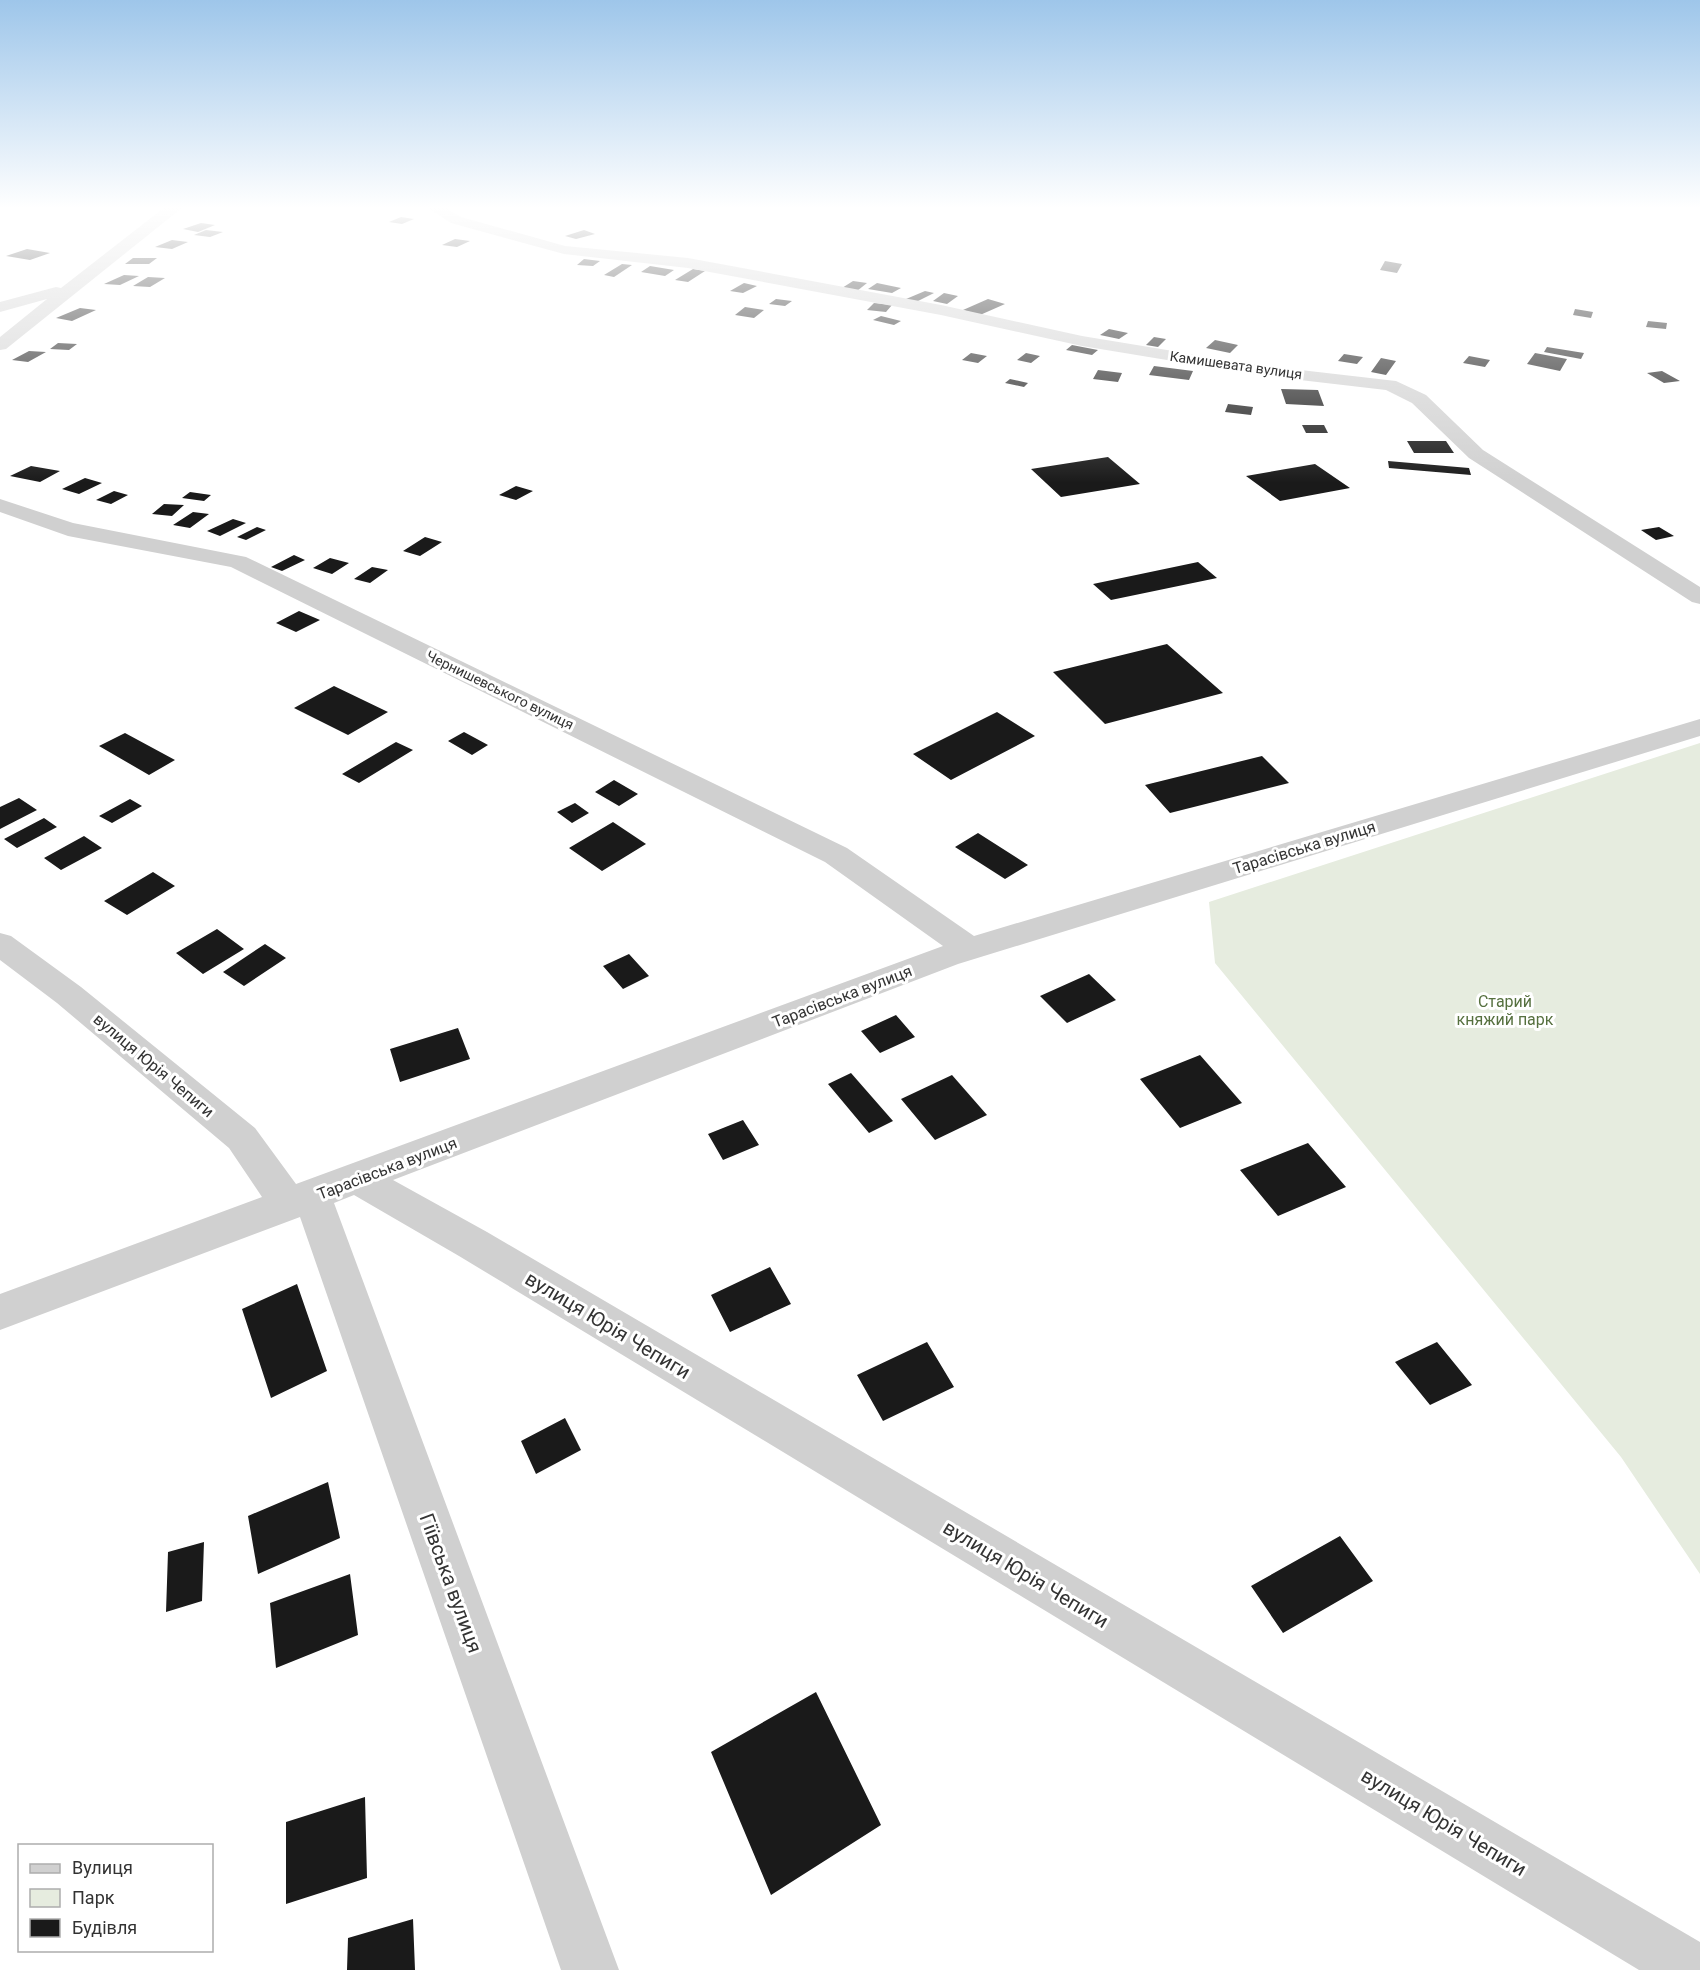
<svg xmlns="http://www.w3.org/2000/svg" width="1700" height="1970" font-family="Roboto,sans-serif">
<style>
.green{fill:#e6ecdf}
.building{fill:#1a1a1a}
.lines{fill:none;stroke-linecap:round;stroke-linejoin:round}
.street{fill:#d0d0d0;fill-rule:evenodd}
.labels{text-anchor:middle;stroke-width:6;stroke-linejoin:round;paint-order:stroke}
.far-street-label{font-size:14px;fill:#333;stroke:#fff}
.street-label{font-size:16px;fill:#333;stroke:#fff}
.park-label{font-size:16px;fill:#56703f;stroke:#fff}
.near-street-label{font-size:20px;fill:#333;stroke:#fff}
</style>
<rect width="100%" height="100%" fill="#fff"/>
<path class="green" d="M 1700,743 L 1700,1574 L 1621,1457 L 1215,963 L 1209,902 Z"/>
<path class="building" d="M 401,217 L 414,219 L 402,224 L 389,222 Z
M 201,223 L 215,225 L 198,232 L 183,229 Z
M 206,230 L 223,232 L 210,237 L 194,235 Z
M 584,230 L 595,234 L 576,239 L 565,236 Z
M 455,239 L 470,241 L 457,247 L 442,245 Z
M 172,240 L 188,242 L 172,249 L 155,247 Z
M 27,249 L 50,253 L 30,260 L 6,256 Z
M 133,258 L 157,258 L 149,264 L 125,264 Z
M 584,259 L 600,261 L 593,266 L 577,265 Z
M 1385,261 L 1402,264 L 1397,273 L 1380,270 Z
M 622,264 L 632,265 L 614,277 L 604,275 Z
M 650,266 L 674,270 L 665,276 L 641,272 Z
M 693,269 L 705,271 L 688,282 L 675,280 Z
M 124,275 L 139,276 L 120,285 L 104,284 Z
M 148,277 L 165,278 L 150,287 L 133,286 Z
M 853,281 L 867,283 L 857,291 L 842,288 Z
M 744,283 L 757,286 L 743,293 L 730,291 Z
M 877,283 L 901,288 L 892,293 L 868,289 Z
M 925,291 L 934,293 L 916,302 L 906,299 Z
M 944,293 L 958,296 L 947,304 L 933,301 Z
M 776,299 L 792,301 L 785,306 L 769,304 Z
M 988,299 L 1005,304 L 980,315 L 963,310 Z
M 874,303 L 892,305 L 886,312 L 867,310 Z
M 745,307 L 764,310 L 754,318 L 735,315 Z
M 80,308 L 96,310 L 72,321 L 56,318 Z
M 1575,309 L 1593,312 L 1591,318 L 1573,315 Z
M 881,316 L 901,321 L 894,325 L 873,320 Z
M 1648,321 L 1667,323 L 1666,329 L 1646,327 Z
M 1109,329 L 1128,333 L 1119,339 L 1100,335 Z
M 1154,337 L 1166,339 L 1158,347 L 1146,345 Z
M 1215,340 L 1238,345 L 1230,353 L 1206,348 Z
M 58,343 L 77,344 L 69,350 L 50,349 Z
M 1072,345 L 1098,350 L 1092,355 L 1066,350 Z
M 1547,347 L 1584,353 L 1581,359 L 1544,352 Z
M 29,351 L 46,352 L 28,362 L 12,360 Z
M 971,353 L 987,356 L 978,363 L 962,360 Z
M 1026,353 L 1040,356 L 1031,363 L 1017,360 Z
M 1535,353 L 1567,359 L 1560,371 L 1527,364 Z
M 1344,354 L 1363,357 L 1357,364 L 1338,361 Z
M 1469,356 L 1490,360 L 1485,367 L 1463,363 Z
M 1381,358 L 1396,361 L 1386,375 L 1371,372 Z
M 1154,366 L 1193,371 L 1189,380 L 1149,375 Z
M 1098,370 L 1122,373 L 1118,382 L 1093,379 Z
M 1662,371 L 1680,381 L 1664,383 L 1647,373 Z
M 1010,379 L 1028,383 L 1024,387 L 1005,383 Z
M 1281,389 L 1318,390 L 1324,406 L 1286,404 Z
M 1228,404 L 1253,407 L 1251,415 L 1225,412 Z
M 1302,425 L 1324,425 L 1328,433 L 1306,433 Z
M 1407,441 L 1446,441 L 1454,453 L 1414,453 Z
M 1108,457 L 1140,484 L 1061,497 L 1031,469 Z
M 1388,461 L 1469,468 L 1471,475 L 1389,468 Z
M 1315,464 L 1350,488 L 1280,501 L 1246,476 Z
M 31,466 L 60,471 L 40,482 L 10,476 Z
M 85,478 L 102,483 L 79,494 L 62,489 Z
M 516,486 L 533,491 L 516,500 L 499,495 Z
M 114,491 L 128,495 L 111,504 L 96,500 Z
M 190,492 L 211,495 L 204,501 L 182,498 Z
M 164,504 L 184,505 L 172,516 L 152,514 Z
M 193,512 L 209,514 L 190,528 L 173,525 Z
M 233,519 L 246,523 L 220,536 L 207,531 Z
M 257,527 L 266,530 L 246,540 L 237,537 Z
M 1659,527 L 1674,536 L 1656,540 L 1641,530 Z
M 425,537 L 442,542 L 420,556 L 403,551 Z
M 294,555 L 305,560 L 282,571 L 271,567 Z
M 330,558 L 349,563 L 332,574 L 313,568 Z
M 1198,562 L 1217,578 L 1111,600 L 1093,584 Z
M 372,567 L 388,570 L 370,583 L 354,579 Z
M 299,611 L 320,620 L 296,632 L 276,623 Z
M 1167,644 L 1223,693 L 1105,724 L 1053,672 Z
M 334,686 L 388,712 L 348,735 L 294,708 Z
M 997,712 L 1035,736 L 951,780 L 913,754 Z
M 464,732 L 488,745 L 472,755 L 448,741 Z
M 125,733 L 175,760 L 149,775 L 99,746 Z
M 396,742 L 413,750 L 359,783 L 342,774 Z
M 1262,756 L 1289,783 L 1170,813 L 1145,785 Z
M 614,780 L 638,794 L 619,806 L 595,792 Z
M 19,798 L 37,810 L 0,829 L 0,807 Z
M 130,799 L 142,806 L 112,823 L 99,816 Z
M 575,803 L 589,813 L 572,823 L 557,812 Z
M 44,818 L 57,827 L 17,848 L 4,839 Z
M 613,822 L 646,844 L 602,871 L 569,848 Z
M 978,833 L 1028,865 L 1005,879 L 955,847 Z
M 84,836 L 102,848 L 61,870 L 44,858 Z
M 153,872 L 175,886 L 127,915 L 104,901 Z
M 217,929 L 244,949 L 203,974 L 176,953 Z
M 265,944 L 286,958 L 244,986 L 223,972 Z
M 629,954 L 649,976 L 623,989 L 603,966 Z
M 1089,974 L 1116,1000 L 1067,1023 L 1040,996 Z
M 896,1015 L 915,1037 L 880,1053 L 861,1031 Z
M 458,1028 L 470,1059 L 400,1082 L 390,1049 Z
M 1200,1055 L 1242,1103 L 1180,1128 L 1140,1079 Z
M 851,1073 L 893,1121 L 869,1133 L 828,1084 Z
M 952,1075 L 987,1115 L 935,1140 L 901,1099 Z
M 743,1120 L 759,1145 L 723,1160 L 708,1134 Z
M 1308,1143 L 1346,1187 L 1278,1216 L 1240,1170 Z
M 770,1267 L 791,1304 L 730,1332 L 711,1295 Z
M 297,1284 L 327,1371 L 271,1398 L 242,1309 Z
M 927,1342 L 954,1387 L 883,1421 L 857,1375 Z
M 1437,1342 L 1472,1385 L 1430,1405 L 1395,1362 Z
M 565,1418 L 581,1450 L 536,1474 L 521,1441 Z
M 328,1482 L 340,1538 L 258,1574 L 248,1516 Z
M 1340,1536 L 1373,1581 L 1283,1633 L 1251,1586 Z
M 204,1542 L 202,1601 L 166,1612 L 168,1552 Z
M 350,1574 L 358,1635 L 276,1668 L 270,1603 Z
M 816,1692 L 881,1825 L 771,1895 L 711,1752 Z
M 365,1797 L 367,1878 L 286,1904 L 286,1822 Z
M 413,1919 L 415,1970 L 347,1970 L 348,1938 Z"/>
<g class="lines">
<path class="street" d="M 165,207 L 183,207 L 6,349 L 0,350 L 0,337 L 47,299 L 0,312 L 0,302 L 56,287 L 61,288 Z
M 427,207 L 444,207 L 461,217 L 565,246 L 688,258 L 941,305 L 1082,336 L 1258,365 L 1396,381 L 1426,395 L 1483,450 L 1700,587 L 1700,604 L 1692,602 L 1469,458 L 1412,403 L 1386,390 L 1258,375 L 1082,346 L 941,315 L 688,268 L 564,254 L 451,223 Z
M 0,499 L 73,523 L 246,557 L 847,848 L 974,936 L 1700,719 L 1700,736 L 958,964 L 393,1180 L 487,1232 L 1700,1942 L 1700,1970 L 1639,1970 L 459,1256 L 354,1195 L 334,1203 L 619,1970 L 561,1970 L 300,1217 L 0,1330 L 0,1294 L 262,1197 L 229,1148 L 57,1003 L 0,960 L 0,933 L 11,936 L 81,987 L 255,1128 L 296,1184 L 943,946 L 825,862 L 231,567 L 68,536 L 0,512 Z"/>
</g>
<linearGradient id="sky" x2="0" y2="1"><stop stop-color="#9ec6ea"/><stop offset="0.43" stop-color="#fff"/><stop offset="1" stop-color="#fff" stop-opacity="0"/></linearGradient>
<rect width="1700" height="483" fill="url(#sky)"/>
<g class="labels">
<g class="far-street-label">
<text transform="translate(1236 365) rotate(8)" y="5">Камишевата вулиця</text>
<text transform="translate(500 690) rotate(26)" y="5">Чернишевського вулиця</text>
</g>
<g class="street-label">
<text transform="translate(1304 847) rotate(-17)" y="6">Тарасівська вулиця</text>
<text transform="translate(842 996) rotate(-21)" y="6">Тарасівська вулиця</text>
<text transform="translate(154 1065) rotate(40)" y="6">вулиця Юрія Чепиги</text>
<text transform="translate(387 1168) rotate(-21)" y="6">Тарасівська вулиця</text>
</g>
<g class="park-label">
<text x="1505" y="1007">Старий<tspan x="1505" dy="18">княжий парк</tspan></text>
</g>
<g class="near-street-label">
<text transform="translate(608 1325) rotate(31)" y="7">вулиця Юрія Чепиги</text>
<text transform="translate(1026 1574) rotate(31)" y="7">вулиця Юрія Чепиги</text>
<text transform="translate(451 1583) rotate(70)" y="7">Гіївська вулиця</text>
<text transform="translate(1444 1822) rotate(31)" y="7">вулиця Юрія Чепиги</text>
</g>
</g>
<rect x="18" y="1844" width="195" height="108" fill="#ffffff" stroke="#adadad" stroke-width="1.5"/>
<rect x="30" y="1864" width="30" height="9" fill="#d0d0d0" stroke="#adadad" stroke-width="1.5"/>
<text x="72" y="1874" font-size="18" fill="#333333">Вулиця</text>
<rect x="30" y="1889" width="30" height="18" fill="#e6ecdf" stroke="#adadad" stroke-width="1.5"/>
<text x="72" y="1904" font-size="18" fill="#333333">Парк</text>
<rect x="30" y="1919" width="30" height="18" fill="#1a1a1a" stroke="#adadad" stroke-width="1.5"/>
<text x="72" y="1934" font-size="18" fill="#333333">Будівля</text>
</svg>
